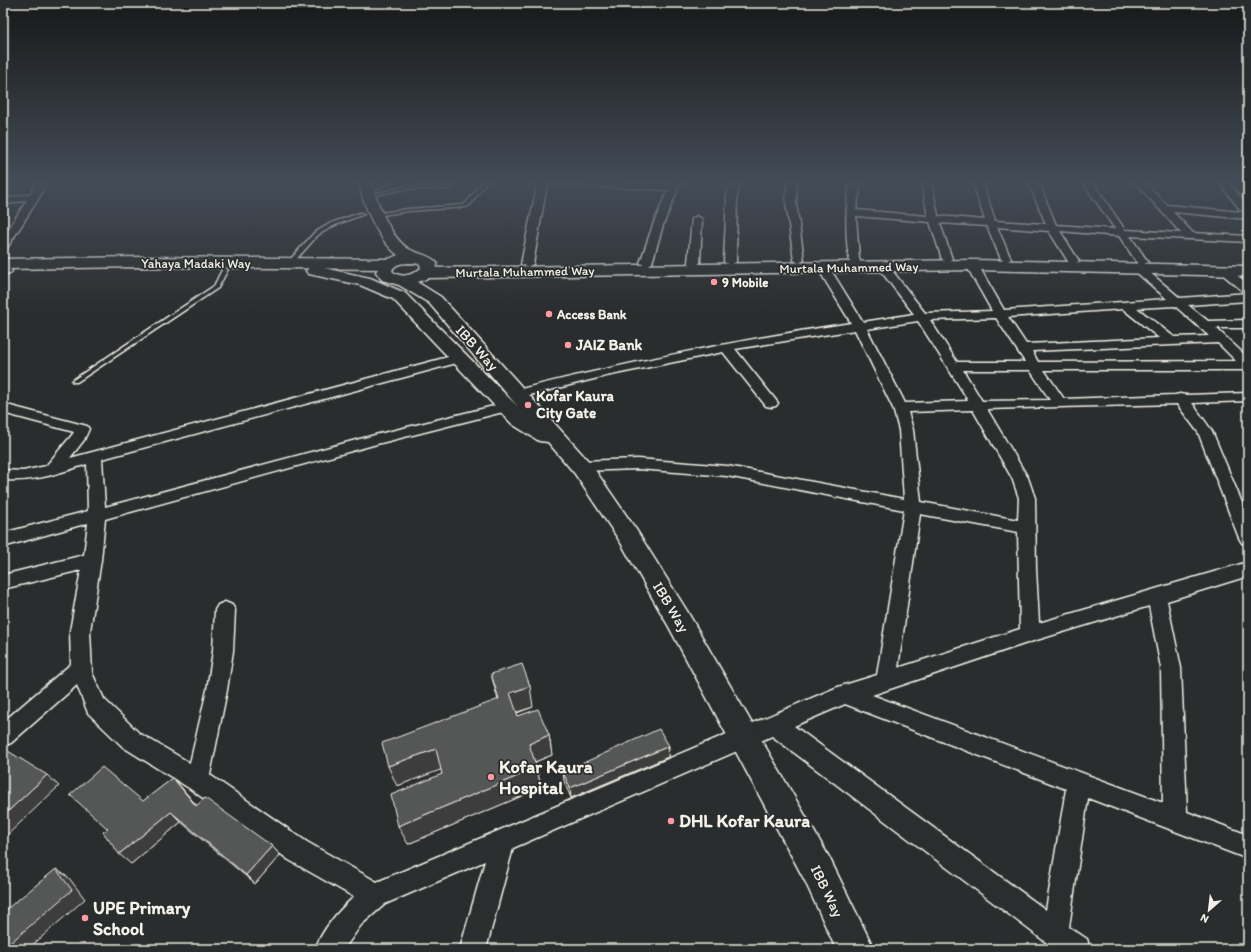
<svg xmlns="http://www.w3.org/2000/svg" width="1251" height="952" font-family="Itim,sans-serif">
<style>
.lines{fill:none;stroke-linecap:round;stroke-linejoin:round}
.service-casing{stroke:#f4f1e8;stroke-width:3}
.minor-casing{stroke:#f4f1e8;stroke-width:3}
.primary-casing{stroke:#f4f1e8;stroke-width:3}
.trunk-casing{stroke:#f4f1e8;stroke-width:3}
.service{fill:#2a2d2e;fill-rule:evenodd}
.minor{fill:#2a2d2e;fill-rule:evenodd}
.primary{fill:#2a2d2e;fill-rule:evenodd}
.trunk{fill:#2a2d2e;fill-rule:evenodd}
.wall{fill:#494b4a;stroke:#f4f1e8}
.shaded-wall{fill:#3c3d3c;stroke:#f4f1e8}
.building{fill:#555756;stroke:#f4f1e8}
.poi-dot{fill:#ff9aa2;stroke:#2a2d2e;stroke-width:1.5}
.labels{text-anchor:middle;stroke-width:3.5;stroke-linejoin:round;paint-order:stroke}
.far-street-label{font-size:13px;fill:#f4f1e8;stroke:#2a2d2e}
.far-poi-label{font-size:13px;font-weight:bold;fill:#f4f1e8;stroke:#2a2d2e;text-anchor:start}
.poi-label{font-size:15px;font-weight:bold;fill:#f4f1e8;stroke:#2a2d2e;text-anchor:start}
.street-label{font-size:15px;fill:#f4f1e8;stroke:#2a2d2e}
.near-poi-label{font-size:18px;font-weight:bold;fill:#f4f1e8;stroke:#2a2d2e;text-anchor:start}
</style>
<rect width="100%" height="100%" fill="#2a2d2e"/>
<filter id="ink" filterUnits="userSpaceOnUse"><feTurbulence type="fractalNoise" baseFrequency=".025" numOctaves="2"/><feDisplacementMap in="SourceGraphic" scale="8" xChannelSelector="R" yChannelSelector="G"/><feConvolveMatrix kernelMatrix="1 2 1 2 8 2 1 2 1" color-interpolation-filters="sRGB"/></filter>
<g filter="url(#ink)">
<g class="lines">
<g class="service-casing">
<path id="service" d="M 454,181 L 459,181 L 449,189 L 404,189 L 368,197 L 366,196 L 404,187 L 448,187 Z
M 483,181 L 487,181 L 470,205 L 466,207 L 408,211 L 375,216 L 373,215 L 375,214 L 408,209 L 463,205 L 466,203 Z
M 360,213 L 364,214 L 335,225 L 318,235 L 292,264 L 288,264 L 288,262 L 314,233 L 331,223 Z
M 223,268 L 228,269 L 218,288 L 77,382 L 73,382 L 72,381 L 73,380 L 214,286 Z"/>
</g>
<g class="minor-casing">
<path id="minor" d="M 36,181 L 46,181 L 40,196 L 7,248 L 3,249 L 3,238 L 27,200 L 3,205 L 3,199 L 31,194 Z
M 380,181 L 392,181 L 370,193 L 367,194 L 362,191 Z
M 538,181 L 600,181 L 670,184 L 671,181 L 681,181 L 663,225 L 652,263 L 646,266 L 640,263 L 653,225 L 668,190 L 547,184 L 533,264 L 527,267 L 521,264 Z
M 732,181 L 742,181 L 737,193 L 736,262 L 730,265 L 724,262 L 727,193 Z
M 787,181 L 797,181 L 796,203 L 804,260 L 799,263 L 794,260 L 786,203 Z
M 851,181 L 861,181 L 856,210 L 928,216 L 921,181 L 931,181 L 938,216 L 985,220 L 972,181 L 982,181 L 995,221 L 1046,224 L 1028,181 L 1038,181 L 1056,225 L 1115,229 L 1082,181 L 1092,181 L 1125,230 L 1181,233 L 1134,181 L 1144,181 L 1167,205 L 1242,212 L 1218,181 L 1228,181 L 1248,206 L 1248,219 L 1173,212 L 1193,233 L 1248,236 L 1248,242 L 1130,236 L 1148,262 L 1142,265 L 1138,264 L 1119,236 L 1060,231 L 1079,261 L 1073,264 L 1069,263 L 1049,231 L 997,227 L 1011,259 L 1006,262 L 1001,259 L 987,226 L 940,223 L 952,259 L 947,262 L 942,259 L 930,222 L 856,216 L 859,259 L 863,266 L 857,269 L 853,268 C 844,254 845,197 851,181 Z
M 697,216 L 702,219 L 700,263 L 694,266 L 688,263 L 692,219 Z
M 972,262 L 978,265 L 1004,310 L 1167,299 L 1134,270 L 1132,268 L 1134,266 L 1142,266 L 1180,298 L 1248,293 L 1244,292 L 1221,273 L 1219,271 L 1225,268 L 1229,269 L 1248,284 L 1248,301 L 1188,305 L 1208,321 L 1248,320 L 1248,328 L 1216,328 L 1248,358 L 1248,370 L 1044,370 L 1064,399 L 1175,395 L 1180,394 L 1185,395 L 1248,393 L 1248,401 L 1192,403 L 1212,431 L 1248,517 L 1248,544 L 1242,543 L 1239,538 L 1198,432 L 1177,404 L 987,409 L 1028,478 L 1035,498 L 1036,569 L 1039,623 L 1248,562 L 1248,576 L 1167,601 L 1181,668 L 1187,812 L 1248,835 L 1248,859 L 1088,798 L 1069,927 L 1087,939 L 1090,949 L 1055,949 L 772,736 L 513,848 L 486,949 L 460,949 L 485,861 L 385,904 L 361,925 L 344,949 L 315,949 C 323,929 338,911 354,897 L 289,860 L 189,788 L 123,747 L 88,713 L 77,685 L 11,743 L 3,746 L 3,722 L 71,664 L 70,631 L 81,570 L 3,589 L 3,575 L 84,555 L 88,523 L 3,547 L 3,533 L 88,511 L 87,464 C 56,474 36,482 3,480 L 3,470 L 23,471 L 46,466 L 72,435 L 74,432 L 3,413 L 3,404 L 87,426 L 89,429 L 84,440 L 70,458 L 459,354 L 464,355 L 466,358 L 464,361 L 102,459 L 105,507 L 375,435 L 506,403 L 511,404 L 513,407 L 511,410 L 377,444 L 105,519 L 101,560 L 90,631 L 92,673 L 104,699 L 139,733 L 190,763 L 207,690 L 213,651 L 215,610 L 218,605 L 225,602 L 232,605 L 235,610 L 233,651 L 227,690 L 210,775 L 307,842 L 377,882 L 838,687 L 877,675 L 904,510 L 727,476 L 638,469 L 580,471 L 574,470 L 572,466 L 574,462 L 580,461 L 638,459 L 727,466 L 904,499 L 899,430 L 893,408 L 855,330 L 735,349 L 778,403 L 776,406 L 771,407 L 766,406 L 723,352 L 606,376 L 518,398 L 513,397 L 511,394 L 513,391 C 625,363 737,340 851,323 L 817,267 L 823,264 L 829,267 L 863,322 L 914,314 L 877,266 L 883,263 L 887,264 L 925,313 L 992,311 L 966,265 ZM 1175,306 L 1209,336 L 1174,337 L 1137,308 ZM 1123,309 L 1159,338 L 1026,344 L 1008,317 ZM 996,318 L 1025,362 L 957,362 L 930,320 ZM 918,321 L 965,395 L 968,401 L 905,403 L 867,329 ZM 1218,343 L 1236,361 L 1038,362 L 1032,351 ZM 963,370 L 1030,370 L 1050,400 L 982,401 ZM 973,410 L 1012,478 L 1019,498 L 1018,520 L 921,502 L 913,430 L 908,412 ZM 920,514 L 1018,532 L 1020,629 L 898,668 ZM 1149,606 L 1161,668 L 1163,803 L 872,695 L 1030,642 ZM 845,704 L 1066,789 L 1046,910 L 794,726 Z
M 3,268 L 10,269 L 12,271 L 10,273 L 3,275 Z"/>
</g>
<g class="primary-casing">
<path id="primary" d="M 141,257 L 388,259 L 393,261 L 396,264 L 393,267 L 388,269 L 141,267 L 3,269 L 3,259 Z
M 972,260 L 1248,266 L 1248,276 L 972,270 L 427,278 L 422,276 L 419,273 L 422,270 L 427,268 Z"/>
</g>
<g class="trunk-casing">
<path id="trunk" d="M 358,181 L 370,181 C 378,203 388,234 407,248 C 416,254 430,254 437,263 C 437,275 427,279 417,282 L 441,297 L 591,464 L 637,531 L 687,611 L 829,857 L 874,949 L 836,949 L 805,881 L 669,627 L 621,543 L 575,474 L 548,442 L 539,441 L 512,424 L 393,299 L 360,285 L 309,274 L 306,271 L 309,268 L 314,266 L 370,278 L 405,293 L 518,407 L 429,303 L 399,285 L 382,280 L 376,272 L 382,262 L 398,255 C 377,239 364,206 358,181 ZM 411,263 L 420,264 L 421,268 C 413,275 401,279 392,271 C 394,263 404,263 411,263 Z"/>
</g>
<use href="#service" class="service"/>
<use href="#minor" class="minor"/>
<use href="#primary" class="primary"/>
<use href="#trunk" class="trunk"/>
</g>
<path class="wall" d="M 491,674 L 533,707 L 517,713 L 518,716 L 549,735 L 552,755 L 535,762 L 541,788 L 408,844 L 442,774 L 441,769 L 397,786 L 498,700 Z
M 669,746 L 668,757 L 571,798 L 564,782 L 563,772 Z
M 173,778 L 197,806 L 272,846 L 280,855 L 255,884 L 181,822 L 131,864 L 108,829 Z"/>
<path class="shaded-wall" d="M 530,686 L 533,707 L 514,713 L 510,693 Z
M 549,735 L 552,755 L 532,763 L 529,744 Z
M 669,746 L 668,757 L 571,798 L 570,788 Z
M 436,749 L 443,769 L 397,786 L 388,766 Z
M 537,768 L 541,788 L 408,844 L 398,826 Z
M 47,775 L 59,786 L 3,839 L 3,816 Z
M 173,778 L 182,788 L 205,816 L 196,806 Z
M 171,812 L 181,822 L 131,864 L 119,854 Z
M 272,846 L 280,855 L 255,884 L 246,875 Z
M 56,869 L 69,878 L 85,899 L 28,949 L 3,949 Z"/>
<path class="building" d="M 522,664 L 530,686 L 510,693 L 518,716 L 538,709 L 549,735 L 529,744 L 537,768 L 398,826 L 391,795 L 442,774 L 436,749 L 388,766 L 382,743 L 499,699 L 491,674 Z
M 659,729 L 669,746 L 570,788 L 563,772 Z
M 3,748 L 47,775 L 3,816 Z
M 102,767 L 143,801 L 173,778 L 196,806 L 205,798 L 272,846 L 246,875 L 171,812 L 119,854 L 103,832 L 108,829 L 70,795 Z
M 56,869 L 72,890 L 3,949 L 3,912 Z"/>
</g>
<linearGradient id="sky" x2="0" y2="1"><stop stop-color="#171919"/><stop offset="0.58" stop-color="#444c57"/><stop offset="1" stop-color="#444c57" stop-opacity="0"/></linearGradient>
<rect width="1251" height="314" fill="url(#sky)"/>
<g class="poi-dot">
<circle cx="714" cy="282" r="4"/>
<circle cx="549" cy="314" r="4"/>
<circle cx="568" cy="345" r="4"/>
<circle cx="528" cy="405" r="4"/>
<circle cx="491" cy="777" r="4"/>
<circle cx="671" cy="821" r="4"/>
<circle cx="85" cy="918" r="4"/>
</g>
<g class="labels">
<g class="far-street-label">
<text x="196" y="268">Yahaya Madaki Way</text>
<text transform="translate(849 267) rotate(-1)" y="5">Murtala Muhammed Way</text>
<text transform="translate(525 271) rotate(-1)" y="5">Murtala Muhammed Way</text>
</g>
<g class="far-poi-label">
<text x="722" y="287">9 Mobile</text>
<text x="557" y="319">Access Bank</text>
</g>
<g class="poi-label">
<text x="576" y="350">JAIZ Bank</text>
<text x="536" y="401">Kofar Kaura<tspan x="536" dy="17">City Gate</tspan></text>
</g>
<g class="street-label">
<text transform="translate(477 348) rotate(48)" y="5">IBB Way</text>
<text transform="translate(671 607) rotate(59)" y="5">IBB Way</text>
<text transform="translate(827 891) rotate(64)" y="5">IBB Way</text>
</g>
<g class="near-poi-label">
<text x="499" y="773">Kofar Kaura<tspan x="499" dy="21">Hospital</tspan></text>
<text x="679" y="827">DHL Kofar Kaura</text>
<text x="93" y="914">UPE Primary<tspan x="93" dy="21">School</tspan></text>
</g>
</g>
<rect width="1251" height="952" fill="none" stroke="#2a2d2e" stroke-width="16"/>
<rect x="8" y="8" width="1235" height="936" fill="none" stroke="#f4f1e8" stroke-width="1.5" filter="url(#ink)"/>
<g transform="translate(1209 910) rotate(208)" stroke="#2a2d2e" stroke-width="3" paint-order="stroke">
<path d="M0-3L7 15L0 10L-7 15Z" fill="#f4f1e8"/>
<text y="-6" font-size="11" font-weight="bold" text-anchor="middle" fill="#f4f1e8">N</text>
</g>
</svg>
